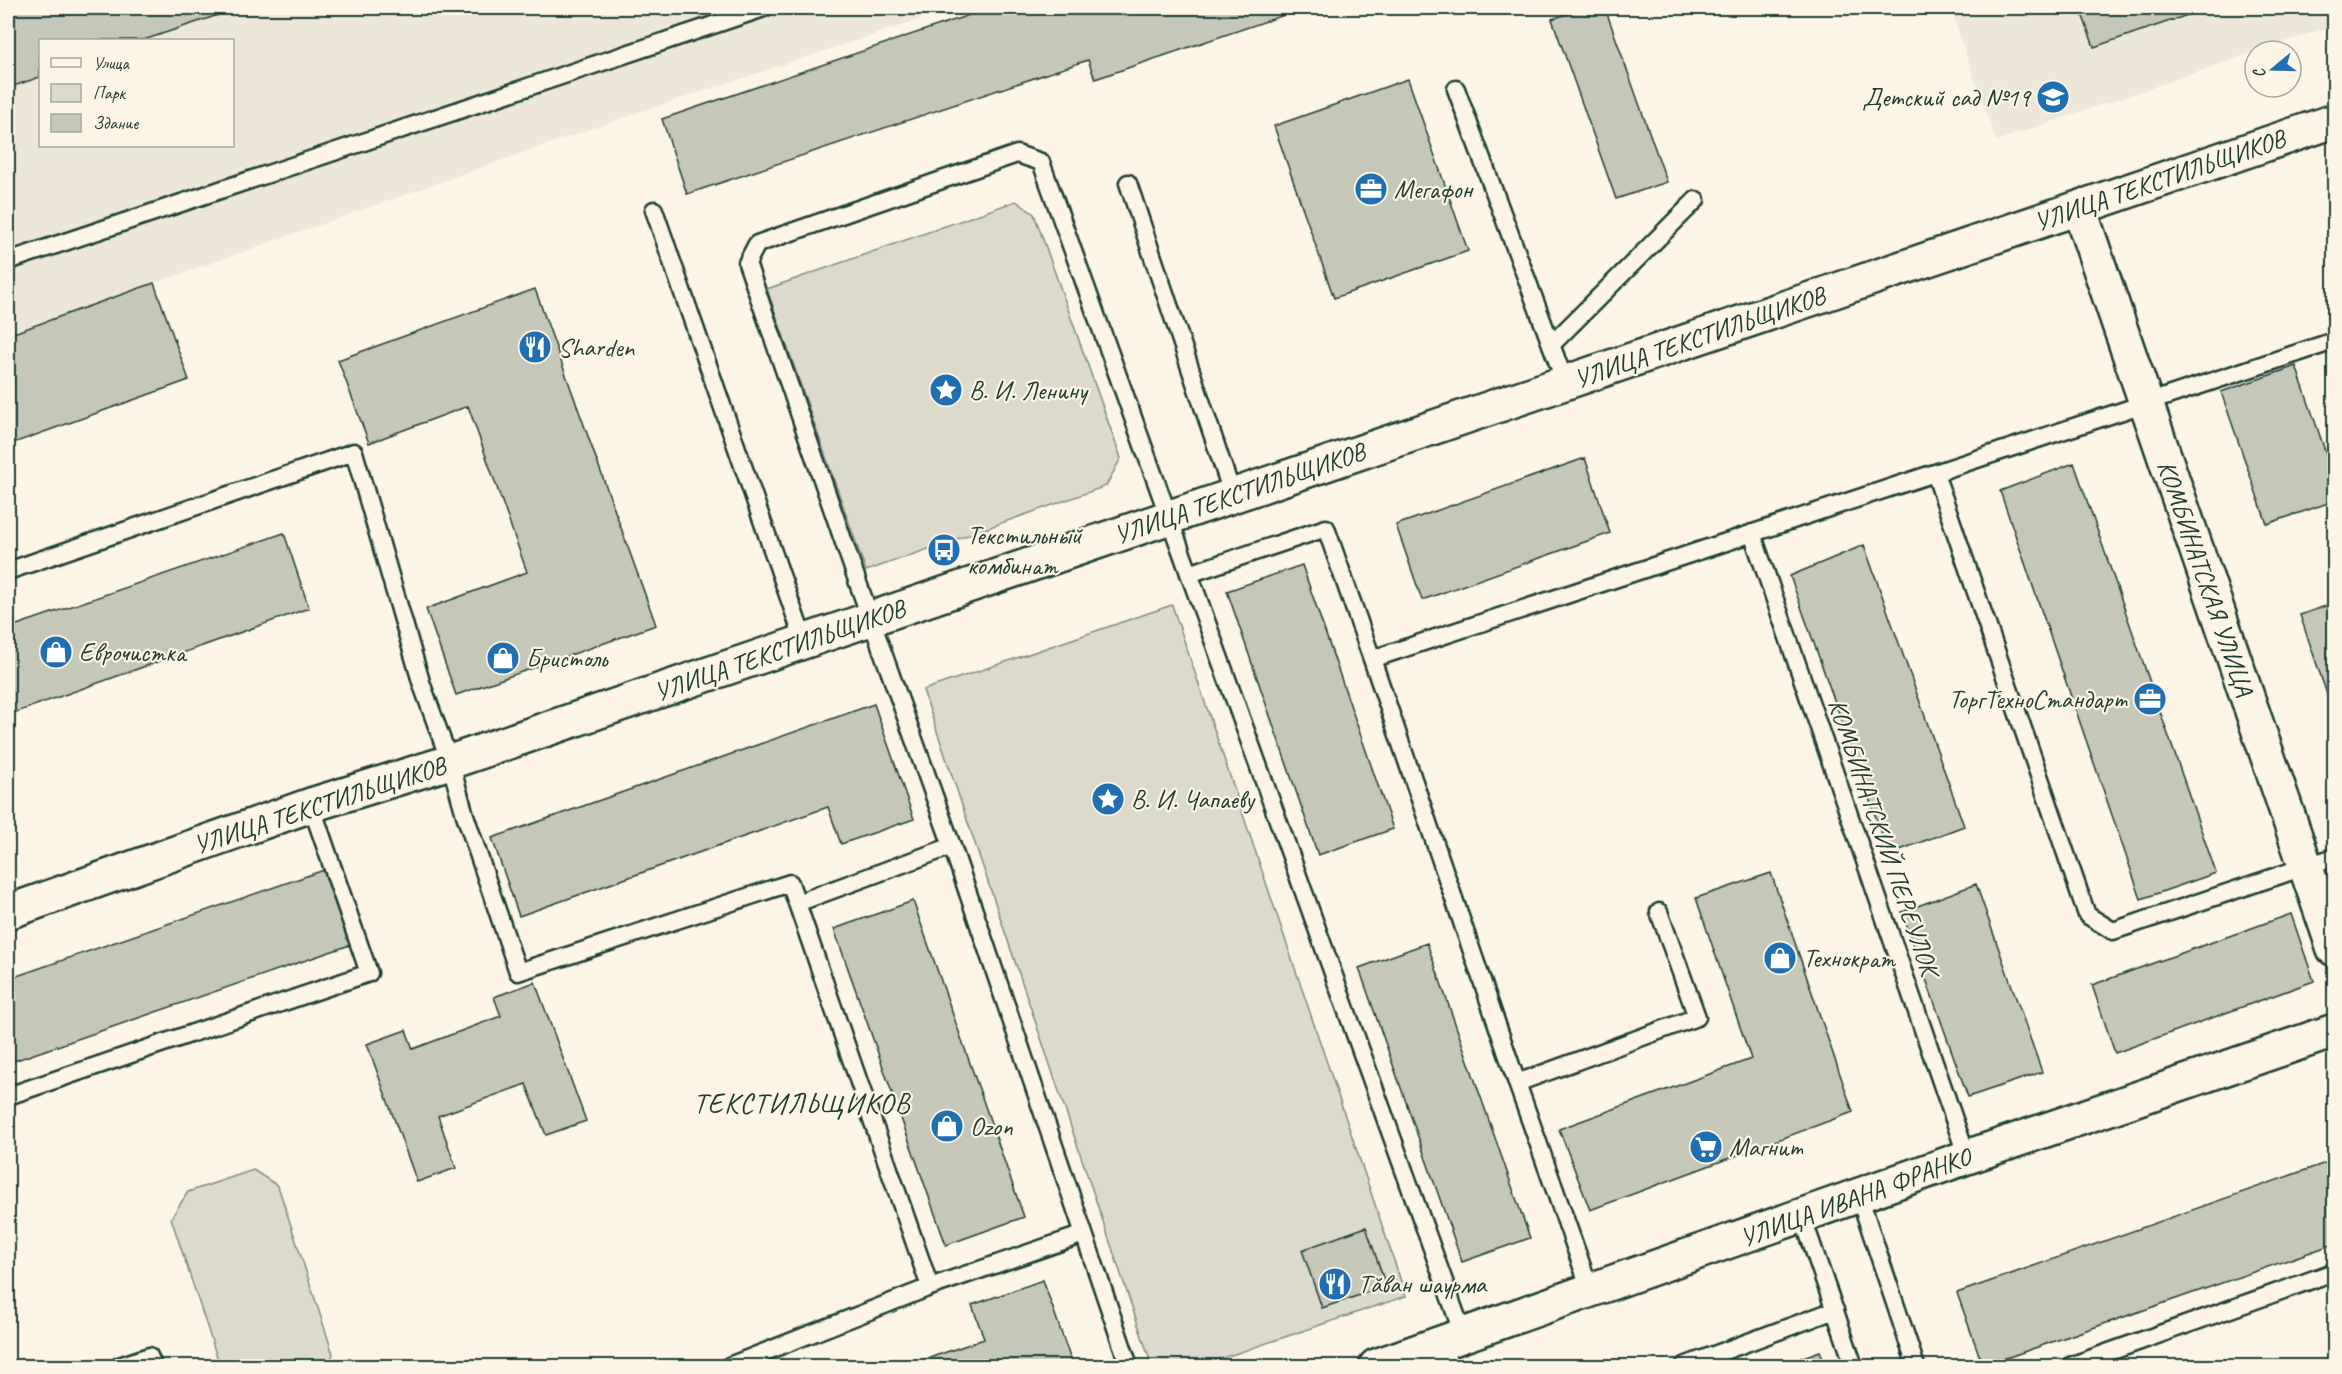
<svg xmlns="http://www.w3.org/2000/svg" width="2342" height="1374" font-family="Caveat,sans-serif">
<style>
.built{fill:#ece7d8;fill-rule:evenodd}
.green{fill:#dcdacc;stroke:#7e8c80;stroke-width:1.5}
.building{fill:#c5c7b9;stroke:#1f3d34;stroke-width:1.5}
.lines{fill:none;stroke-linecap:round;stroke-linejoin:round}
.service-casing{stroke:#1f3d34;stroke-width:21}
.minor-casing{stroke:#1f3d34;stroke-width:38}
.tertiary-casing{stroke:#1f3d34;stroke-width:38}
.service{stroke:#fcf5e5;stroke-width:16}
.minor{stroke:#fcf5e5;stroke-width:33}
.tertiary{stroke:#fcf5e5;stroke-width:33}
.labels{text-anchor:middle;stroke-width:4.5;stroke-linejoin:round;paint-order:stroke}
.poi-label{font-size:26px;fill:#1f3d34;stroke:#fcf5e5;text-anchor:start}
.street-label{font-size:26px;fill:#1f3d34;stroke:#fcf5e5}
.quarter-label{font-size:28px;letter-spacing:1.5px;fill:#1f3d34;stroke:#fcf5e5}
</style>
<rect width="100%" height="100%" fill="#fcf5e5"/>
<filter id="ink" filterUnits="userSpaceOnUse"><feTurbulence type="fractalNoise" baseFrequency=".0167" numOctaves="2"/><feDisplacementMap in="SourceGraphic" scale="12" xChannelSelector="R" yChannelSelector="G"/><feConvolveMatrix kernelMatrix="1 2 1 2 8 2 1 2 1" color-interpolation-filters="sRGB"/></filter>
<g filter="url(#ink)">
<path class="built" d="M 8,8 L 955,8 L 622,118 L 8,335 ZM 40,40 L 232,40 L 232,146 L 40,146 Z
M 1950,8 L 2334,8 L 2334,25 L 1996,141 Z"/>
<path class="green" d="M 1016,201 L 1034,214 L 1121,458 L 1106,486 L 866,571 L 767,289 Z
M 1172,605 L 1406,1296 L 1199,1366 L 1152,1366 L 923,690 Z
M 253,1170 L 278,1186 L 333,1354 L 328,1366 L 220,1366 L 171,1218 L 188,1192 Z"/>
<path class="building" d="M 8,8 L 239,8 L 144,40 L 40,40 L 40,77 L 8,88 Z
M 990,8 L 1305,8 L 1095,79 L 1088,60 L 687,194 L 662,119 Z
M 1585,8 L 1605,8 L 1667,182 L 1616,199 L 1552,19 Z
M 2080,8 L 2208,8 L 2094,47 Z
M 1408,79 L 1468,251 L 1334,298 L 1274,126 Z
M 154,283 L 189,380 L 8,445 L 8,335 Z
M 535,289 L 656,625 L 456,695 L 426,609 L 527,572 L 468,406 L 369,443 L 338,360 Z
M 2296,366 L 2334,477 L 2334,501 L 2267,524 L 2221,392 Z
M 1585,458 L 1610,533 L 1422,600 L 1396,525 Z
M 2074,463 L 2216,873 L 2141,899 L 2000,491 Z
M 284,533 L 309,608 L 8,715 L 8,628 Z
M 1864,545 L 1964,826 L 1889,854 L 1790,576 Z
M 1302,565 L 1393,829 L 1318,855 L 1227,591 Z
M 2334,603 L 2334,715 L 2300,615 Z
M 874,704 L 914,819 L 841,844 L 828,807 L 519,916 L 492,838 Z
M 324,870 L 350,945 L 8,1063 L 8,979 Z
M 1771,873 L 1853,1112 L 1590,1210 L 1559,1129 L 1751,1059 L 1696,898 Z
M 1976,884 L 2042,1072 L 1968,1097 L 1902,912 Z
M 913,901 L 1024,1217 L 946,1245 L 834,929 Z
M 2291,914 L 2314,981 L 2115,1053 L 2092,985 Z
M 1427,943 L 1530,1238 L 1462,1262 L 1359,968 Z
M 535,982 L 586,1121 L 546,1135 L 526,1084 L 438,1116 L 456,1168 L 417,1182 L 367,1044 L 406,1030 L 413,1049 L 501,1016 L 494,997 Z
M 2334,1160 L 2334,1244 L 1983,1366 L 1957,1293 Z
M 1366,1227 L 1386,1286 L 1322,1308 L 1302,1250 Z
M 1043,1280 L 1073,1366 L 906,1366 L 984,1339 L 972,1305 Z
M 1820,1351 L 1826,1366 L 1778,1366 Z"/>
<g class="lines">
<g class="service-casing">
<path id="service" d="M 1456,89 L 1565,382
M 1128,183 L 1233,496
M 654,210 L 804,641
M 8,261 L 764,8
M 1551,345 L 1696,200
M 1935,473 L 2087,915 L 2113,931 L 2334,857
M 1752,533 L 1967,1157
M 8,571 L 354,452 L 422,685 L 450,762 L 465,815 L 518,972 L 790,883 L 930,1287
M 1189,574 L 1326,528 L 1372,659
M 797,903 L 952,846
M 1517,1083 L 1372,659 L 2334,341
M 8,1096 L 369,973 L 311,805
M 1859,1196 L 1916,1366
M 1802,1216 L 1854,1366
M 1591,1292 L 1517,1083 L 1697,1017 L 1659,912
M 1442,1344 L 1450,1366
M 119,1366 L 149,1356 L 153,1366
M 729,1366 L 930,1287 L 1084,1234
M 1129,1366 L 952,846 L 858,583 L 747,263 L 757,244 L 1017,154 L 1041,162 L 1464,1337
M 1684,1366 L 1835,1310
M 2070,1366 L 2334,1272"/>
</g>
<g class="minor-casing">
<path id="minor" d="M 2079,208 L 2334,949"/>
</g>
<g class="tertiary-casing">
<path id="tertiary" d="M 8,912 L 311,805 L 450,762 L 2334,121
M 1376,1366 L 1967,1157 L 2334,1031"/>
</g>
<use href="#service" class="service"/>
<use href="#minor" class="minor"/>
<use href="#tertiary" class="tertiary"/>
</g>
</g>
<defs>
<g id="school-disc" transform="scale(1.725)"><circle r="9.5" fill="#1f6fb2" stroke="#fcf5e5"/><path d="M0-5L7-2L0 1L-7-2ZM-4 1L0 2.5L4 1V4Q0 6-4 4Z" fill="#fff"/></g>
<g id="office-disc" transform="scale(1.725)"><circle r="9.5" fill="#1f6fb2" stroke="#fcf5e5"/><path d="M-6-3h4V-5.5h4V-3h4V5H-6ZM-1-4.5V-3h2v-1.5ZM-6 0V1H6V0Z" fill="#fff"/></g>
<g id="restaurant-disc" transform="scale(1.725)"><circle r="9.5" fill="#1f6fb2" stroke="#fcf5e5"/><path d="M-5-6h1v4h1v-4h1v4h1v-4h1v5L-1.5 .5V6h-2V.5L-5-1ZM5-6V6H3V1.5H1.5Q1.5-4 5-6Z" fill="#fff"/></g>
<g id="sight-disc" transform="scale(1.725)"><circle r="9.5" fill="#1f6fb2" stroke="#fcf5e5"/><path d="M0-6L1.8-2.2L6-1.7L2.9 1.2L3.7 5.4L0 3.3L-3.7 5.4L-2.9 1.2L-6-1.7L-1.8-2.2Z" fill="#fff"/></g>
<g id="bus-disc" transform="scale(1.725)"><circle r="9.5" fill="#1f6fb2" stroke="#fcf5e5"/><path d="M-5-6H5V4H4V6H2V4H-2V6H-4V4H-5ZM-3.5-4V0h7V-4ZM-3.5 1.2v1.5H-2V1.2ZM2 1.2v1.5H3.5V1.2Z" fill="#fff"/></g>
<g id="shop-disc" transform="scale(1.725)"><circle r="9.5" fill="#1f6fb2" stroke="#fcf5e5"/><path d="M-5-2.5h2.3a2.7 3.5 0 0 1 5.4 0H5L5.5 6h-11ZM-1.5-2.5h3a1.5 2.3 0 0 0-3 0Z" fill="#fff"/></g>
<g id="supermarket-disc" transform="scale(1.725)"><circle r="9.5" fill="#1f6fb2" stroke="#fcf5e5"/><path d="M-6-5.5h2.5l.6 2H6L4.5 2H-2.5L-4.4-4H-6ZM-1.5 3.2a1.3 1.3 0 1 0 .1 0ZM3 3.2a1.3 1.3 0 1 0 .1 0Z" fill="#fff"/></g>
</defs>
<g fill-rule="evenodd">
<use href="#school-disc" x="2053" y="97"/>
<use href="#office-disc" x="1371" y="189"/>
<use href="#restaurant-disc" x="535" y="347"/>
<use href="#sight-disc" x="946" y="390"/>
<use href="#bus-disc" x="944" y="550"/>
<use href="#shop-disc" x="56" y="652"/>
<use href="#shop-disc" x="503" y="658"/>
<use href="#office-disc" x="2150" y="699"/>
<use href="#sight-disc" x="1108" y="799"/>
<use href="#shop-disc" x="1780" y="958"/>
<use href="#shop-disc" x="947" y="1126"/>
<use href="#supermarket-disc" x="1706" y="1147"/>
<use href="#restaurant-disc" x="1335" y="1284"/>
</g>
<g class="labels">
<g class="poi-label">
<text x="2030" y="106" text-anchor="end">Детский сад №19</text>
<text x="1394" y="198">Мегафон</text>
<text x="558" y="356">Sharden</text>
<text x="969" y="399">В. И. Ленину</text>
<text x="967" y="544">Текстильный<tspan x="967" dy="30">комбинат</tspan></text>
<text x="79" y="661">Еврочистка</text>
<text x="526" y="667">Бристоль</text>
<text x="2127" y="708" text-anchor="end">ТоргТехноСтандарт</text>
<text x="1131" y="808">В. И. Чапаеву</text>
<text x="1803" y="967">Технократ</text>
<text x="970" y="1135">Ozon</text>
<text x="1729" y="1156">Магнит</text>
<text x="1358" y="1293">Тӑван шаурма</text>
</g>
<g class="street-label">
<text transform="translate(2159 180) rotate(-19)" y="9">УЛИЦА ТЕКСТИЛЬЩИКОВ</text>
<text transform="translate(1699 337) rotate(-19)" y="9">УЛИЦА ТЕКСТИЛЬЩИКОВ</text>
<text transform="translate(1239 493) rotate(-19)" y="9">УЛИЦА ТЕКСТИЛЬЩИКОВ</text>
<text transform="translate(2206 578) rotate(71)" y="9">КОМБИНАТСКАЯ УЛИЦА</text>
<text transform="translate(779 650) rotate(-19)" y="9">УЛИЦА ТЕКСТИЛЬЩИКОВ</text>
<text transform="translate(319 805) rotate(-18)" y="9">УЛИЦА ТЕКСТИЛЬЩИКОВ</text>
<text transform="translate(1884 837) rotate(71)" y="9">КОМБИНАТСКИЙ ПЕРЕУЛОК</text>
<text transform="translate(1855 1197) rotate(-20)" y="9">УЛИЦА ИВАНА ФРАНКО</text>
</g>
<g class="quarter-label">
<text x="802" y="1113">ТЕКСТИЛЬЩИКОВ</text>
</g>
</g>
<rect width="2342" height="1374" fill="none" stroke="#fcf5e5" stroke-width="30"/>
<rect x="15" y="15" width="2312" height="1344" fill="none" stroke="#1f3d34" stroke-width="2" filter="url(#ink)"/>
<rect x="39" y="39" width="195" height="108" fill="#fcf5e5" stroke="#a4ab9e" stroke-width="1.5"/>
<rect x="51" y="58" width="30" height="9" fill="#fcf5e5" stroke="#a4ab9e" stroke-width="1.5"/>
<text x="93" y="69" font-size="18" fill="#1f3d34">Улица</text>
<rect x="51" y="84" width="30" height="18" fill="#dcdacc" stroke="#a4ab9e" stroke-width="1.5"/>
<text x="93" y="99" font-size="18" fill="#1f3d34">Парк</text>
<rect x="51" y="114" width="30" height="18" fill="#c5c7b9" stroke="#a4ab9e" stroke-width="1.5"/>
<text x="93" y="129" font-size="18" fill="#1f3d34">Здание</text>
<g transform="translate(2273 69) rotate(251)"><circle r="28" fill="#fcf5e5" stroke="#a4ab9e" stroke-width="1.5"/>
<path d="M0-4.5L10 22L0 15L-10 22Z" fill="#1f6fb2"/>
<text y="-9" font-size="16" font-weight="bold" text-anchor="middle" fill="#1f3d34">С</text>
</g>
</svg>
